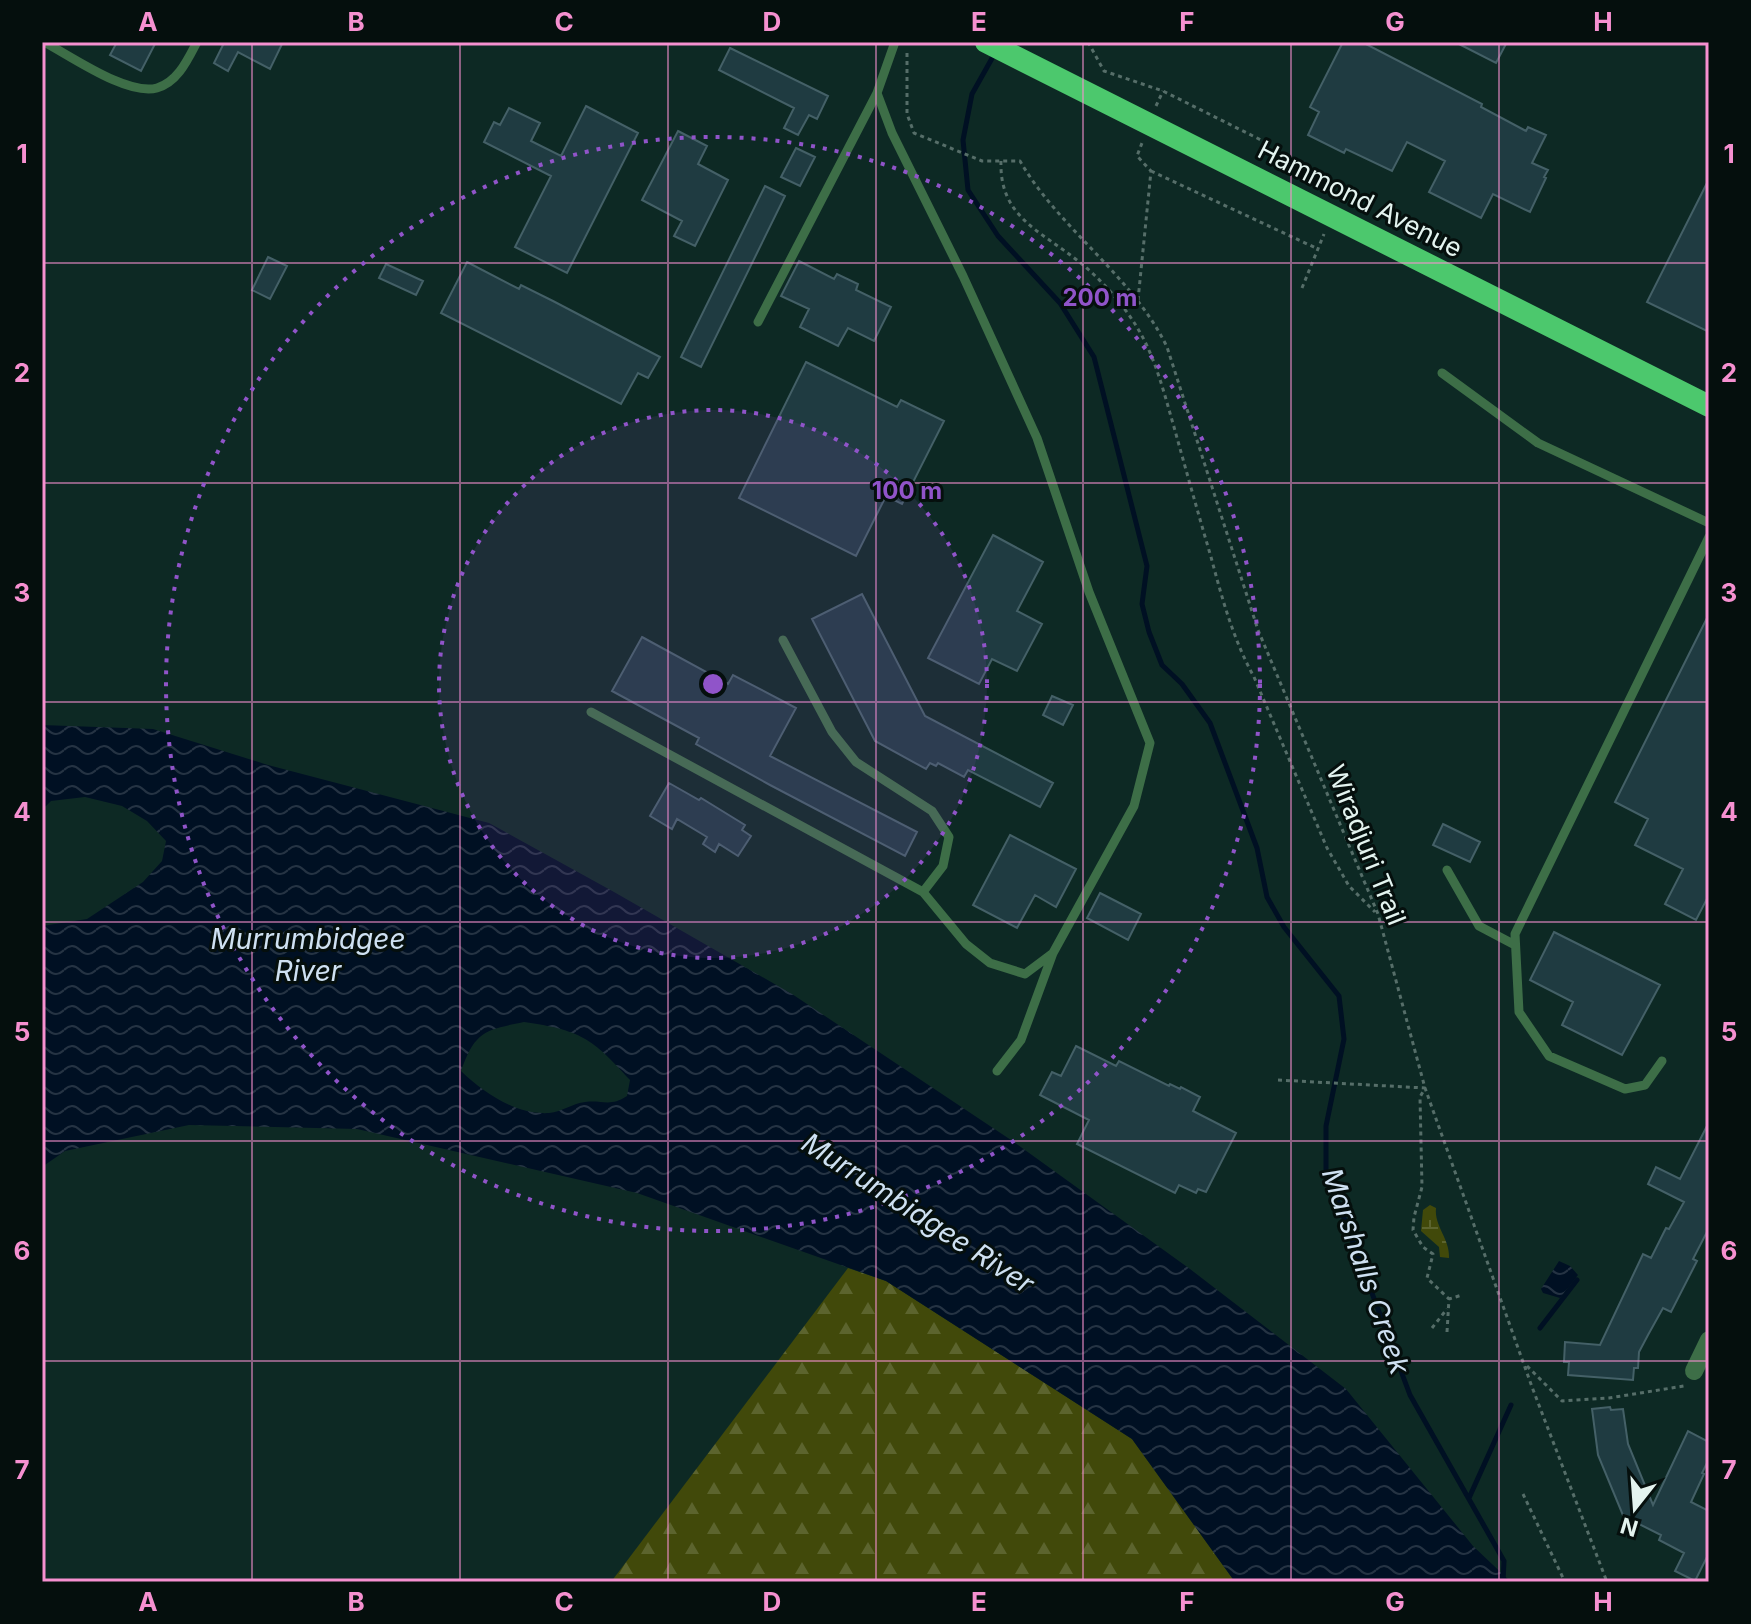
<svg xmlns="http://www.w3.org/2000/svg" width="1751" height="1624" font-family="Inter,sans-serif">
<style>
.forest{fill:url(#forest-firs)}
.wetland{fill:url(#wetland-marsh)}
.water{fill:url(#water-waves);fill-rule:evenodd}
.lines{fill:none;stroke-linecap:round;stroke-linejoin:round}
.stream{stroke:#001023;stroke-width:5}
.building{fill:#1f3b41;stroke:#446067;stroke-width:2}
.path{stroke:#566e69;stroke-width:3;stroke-dasharray:4 4;stroke-linecap:butt}
.service{stroke:#3d6e47;stroke-width:9}
.minor{stroke:#3d6e47;stroke-width:18}
.trunk{stroke:#4cc86d;stroke-width:22}
.grid{fill:none;stroke:#f690d0;stroke-width:2;stroke-opacity:0.55}
.ring{fill:none;stroke:#9054c9;stroke-width:4;stroke-dasharray:4 8}
.labels{text-anchor:middle;stroke-width:6;stroke-linejoin:round;paint-order:stroke}
.street-label{font-size:26px;fill:#e3f3ef;stroke:#050f0d}
.water-label{font-size:28px;font-style:italic;fill:#cfe1f2;stroke:#050f0d}
.centre{fill:#9054c9;stroke:#050f0d;stroke-width:4}
.ring-label{font-size:24px;text-anchor:middle;font-weight:bold;fill:#9054c9;stroke:#050f0d;stroke-width:6;stroke-linejoin:round;paint-order:stroke}
.neatline{fill:none;stroke:#f690d0;stroke-width:3}
.grid-label{font-size:26px;text-anchor:middle;font-weight:bold;fill:#f690d0}
</style>
<defs>
<pattern id="forest-firs" width="22" height="20" patternUnits="userSpaceOnUse" patternTransform="scale(2)"><rect width="22" height="20" fill="#41490a"/><path d="M5 1l3.5 6h-7zM16 11l3.5 6h-7z" fill="#5c642e"/></pattern>
<pattern id="wetland-marsh" width="20" height="14" patternUnits="userSpaceOnUse" patternTransform="scale(2)"><rect width="20" height="14" fill="#41490a"/><path d="M1 5h8M5 5V1M11 12h8M15 12V8" fill="none" stroke="#5c642e"/></pattern>
<pattern id="water-waves" width="16" height="10" patternUnits="userSpaceOnUse" patternTransform="scale(2)"><rect width="16" height="10" fill="#001023"/><path d="M0 5q4-4 8 0t8 0" fill="none" stroke="#253343"/></pattern>
</defs>
<rect width="100%" height="100%" fill="#0d2924"/>
<path class="forest" d="M 848,1268 L 886,1281 L 1132,1439 L 1235,1582 L 611,1582 Z"/>
<path class="wetland" d="M 1430,1205 L 1436,1208 C 1434,1226 1450,1239 1449,1258 L 1440,1257 L 1439,1247 L 1421,1231 L 1423,1210 Z"/>
<path class="water" d="M 42,725 L 153,729 L 268,765 L 489,823 L 614,892 L 792,994 L 1014,1142 L 1190,1269 L 1346,1389 L 1473,1546 L 1511,1582 L 1235,1582 L 1132,1439 L 886,1281 L 637,1193 L 357,1129 L 189,1125 L 65,1151 L 42,1167 L 42,926 L 87,919 L 143,882 L 162,861 L 166,841 L 147,821 L 122,806 L 85,797 L 51,801 L 42,810 ZM 524,1022 C 580,1030 592,1038 630,1080 L 627,1096 C 610,1107 604,1100 585,1102 C 573,1103 562,1112 549,1113 C 516,1115 484,1093 461,1071 C 475,1031 485,1030 524,1022 Z
M 1559,1261 L 1570,1266 L 1578,1275 L 1560,1298 L 1543,1293 L 1541,1289 Z"/>
<g class="lines">
<path class="stream" d="M 995,53 L 972,94 L 963,140 L 968,190 L 998,236 L 1060,303 L 1094,357 L 1147,566 L 1142,604 L 1149,632 L 1162,665 L 1182,684 L 1210,723 L 1257,848 L 1267,897 L 1284,927 L 1339,996 L 1344,1039 L 1326,1126 L 1326,1170 L 1410,1395 L 1504,1561 L 1503,1582
M 1540,1328 L 1577,1280
M 1469,1498 L 1511,1405"/>
</g>
<path class="building" d="M 117,42 L 156,42 L 141,71 L 110,55 Z
M 217,42 L 283,42 L 270,69 L 238,52 L 228,71 L 214,63 L 223,45 Z
M 1343,42 L 1362,42 L 1482,104 L 1481,107 L 1526,131 L 1528,127 L 1546,135 L 1532,163 L 1548,170 L 1544,177 L 1546,178 L 1530,212 L 1493,194 L 1481,218 L 1429,192 L 1445,161 L 1407,142 L 1392,171 L 1346,149 L 1344,153 L 1308,135 L 1319,112 L 1310,107 Z
M 1455,42 L 1507,42 L 1496,63 Z
M 730,48 L 828,96 L 817,119 L 809,115 L 798,135 L 784,128 L 794,108 L 719,70 Z
M 586,106 L 638,133 L 567,273 L 515,247 L 551,176 L 484,142 L 494,122 L 500,125 L 509,108 L 540,123 L 531,141 L 561,156 Z
M 678,131 L 707,146 L 698,164 L 728,180 L 695,246 L 674,236 L 682,221 L 642,200 Z
M 796,148 L 815,157 L 800,186 L 781,177 Z
M 1709,179 L 1709,332 L 1647,302 Z
M 765,186 L 785,196 L 701,367 L 681,357 Z
M 268,257 L 287,266 L 270,299 L 252,290 Z
M 799,261 L 834,279 L 837,274 L 858,284 L 856,290 L 891,307 L 874,341 L 848,328 L 838,346 L 800,327 L 809,309 L 781,296 Z
M 467,262 L 519,289 L 521,285 L 553,301 L 660,357 L 648,378 L 638,373 L 621,404 L 441,313 Z
M 386,264 L 423,281 L 416,295 L 379,278 Z
M 806,362 L 897,407 L 901,400 L 944,421 L 902,504 L 886,496 L 856,556 L 739,498 Z
M 993,535 L 1043,562 L 1017,611 L 1042,624 L 1017,671 L 992,659 L 979,684 L 928,658 Z
M 862,594 L 925,716 L 1053,783 L 1040,807 L 968,770 L 964,777 L 938,763 L 936,766 L 930,763 L 926,769 L 875,741 L 812,619 Z
M 1709,614 L 1709,895 L 1696,920 L 1665,904 L 1683,869 L 1635,845 L 1648,819 L 1615,802 Z
M 642,637 L 728,684 L 733,675 L 796,708 L 770,756 L 917,832 L 905,856 L 770,785 L 696,744 L 699,738 L 612,691 Z
M 1052,696 L 1073,705 L 1063,725 L 1043,715 Z
M 669,783 L 699,800 L 701,798 L 745,825 L 742,830 L 751,836 L 738,856 L 719,844 L 715,852 L 703,844 L 707,837 L 677,819 L 672,829 L 650,816 Z
M 1443,824 L 1480,842 L 1470,862 L 1433,845 Z
M 1010,835 L 1076,869 L 1056,907 L 1035,895 L 1017,928 L 973,905 Z
M 1100,893 L 1141,914 L 1128,940 L 1087,918 Z
M 1554,932 L 1660,985 L 1622,1055 L 1562,1025 L 1573,1002 L 1530,980 Z
M 1076,1046 L 1116,1066 L 1119,1061 L 1169,1086 L 1170,1084 L 1180,1089 L 1181,1087 L 1200,1097 L 1193,1111 L 1236,1133 L 1206,1192 L 1198,1189 L 1196,1193 L 1179,1185 L 1175,1193 L 1077,1144 L 1089,1120 L 1040,1095 L 1052,1072 L 1061,1076 Z
M 1709,1122 L 1709,1228 L 1693,1259 L 1697,1261 L 1671,1312 L 1663,1308 L 1648,1335 L 1639,1352 L 1638,1368 L 1634,1368 L 1633,1380 L 1568,1375 L 1569,1362 L 1564,1362 L 1565,1342 L 1600,1345 L 1643,1254 L 1651,1258 L 1666,1228 L 1669,1229 L 1684,1202 L 1648,1184 L 1656,1167 L 1680,1179 Z
M 1610,1407 L 1611,1410 L 1623,1409 L 1628,1444 L 1653,1505 L 1688,1431 L 1709,1442 L 1709,1459 L 1702,1473 L 1704,1474 L 1691,1502 L 1709,1511 L 1709,1553 L 1695,1581 L 1675,1571 L 1684,1553 L 1659,1540 L 1661,1535 L 1635,1522 L 1627,1525 L 1598,1455 L 1592,1409 Z"/>
<g class="lines">
<path class="path" d="M 1088,42 L 1104,71 L 1163,91 L 1265,142
M 907,53 L 907,114 L 914,133 L 982,161 L 1020,161 C 1060,230 1132,275 1167,347 L 1258,630 L 1378,914 L 1425,1088 L 1532,1387 L 1607,1582
M 1156,106 L 1163,91
M 1001,161 C 999,217 1041,231 1078,261 C 1099,277 1121,302 1135,324 C 1155,355 1164,393 1174,427 C 1186,470 1198,513 1211,557 C 1222,598 1233,639 1254,677 L 1327,848 L 1349,886 L 1375,912
M 1151,171 L 1318,249
M 1302,288 L 1324,234
M 1138,300 L 1151,171 L 1137,156 L 1142,143
M 1278,1080 L 1425,1088 L 1420,1097 L 1422,1187 L 1414,1217 L 1413,1230 L 1423,1247 L 1433,1254 L 1427,1278 L 1449,1299
M 1432,1328 L 1447,1309
M 1447,1332 L 1449,1299 L 1462,1295
M 1527,1366 L 1562,1401 L 1609,1398 L 1684,1386
M 1523,1494 L 1565,1582"/>
<path class="service" d="M 44,42 C 71,56 127,96 157,88 C 178,82 188,59 197,42
M 758,322 L 877,93 L 895,42
M 1442,373 L 1538,443 L 1709,523
M 783,640 L 832,732 L 856,762 L 932,811 L 949,837 L 943,866 L 923,892 L 966,944 L 990,963 L 1025,974 L 1053,953 L 1134,806 L 1150,743 L 1089,592 L 1037,438 L 963,276 L 892,133 L 877,93
M 591,712 L 923,892
M 1447,870 L 1479,926 L 1515,945
M 1662,1061 L 1645,1085 L 1625,1089 L 1549,1056 L 1519,1012 L 1515,934 L 1709,537
M 997,1071 L 1021,1040 L 1053,953"/>
<path class="minor" d="M 1694,1371 L 1709,1340"/>
<path class="trunk" d="M 986,42 L 1709,406"/>
</g>
<path class="grid" d="M 252,42 L 252,1582M 460,42 L 460,1582M 668,42 L 668,1582M 876,42 L 876,1582M 1083,42 L 1083,1582M 1291,42 L 1291,1582M 1499,42 L 1499,1582M 42,263 L 1709,263M 42,483 L 1709,483M 42,702 L 1709,702M 42,922 L 1709,922M 42,1141 L 1709,1141M 42,1361 L 1709,1361"/>
<circle cx="713" cy="684" r="274" fill="#9054c9" fill-opacity=".12"/>
<g class="ring">
<circle cx="713" cy="684" r="274"/>
<circle cx="713" cy="684" r="547"/>
</g>
<g class="labels">
<g class="street-label">
<text transform="translate(1360 199) rotate(27)" y="9">Hammond Avenue</text>
<text transform="translate(1366 845) rotate(68)" y="9">Wiradjuri Trail</text>
</g>
<g class="water-label">
<text x="308" y="949">Murrumbidgee<tspan x="308" dy="32">River</tspan></text>
<text transform="translate(918 1213) rotate(33)" y="10">Murrumbidgee River</text>
<text transform="translate(1366 1271) rotate(71)" y="10">Marshalls Creek</text>
</g>
</g>
<circle cx="713" cy="684" r="12" class="centre"/>
<g class="ring-label">
<text x="1100" y="306">200 m</text>
<text x="907" y="499">100 m</text>
</g>
<rect width="1751" height="1624" fill="none" stroke="#050f0d" stroke-width="88"/>
<g transform="translate(1635 1508) rotate(197)" stroke="#050f0d" stroke-width="6" paint-order="stroke">
<path d="M0-6L14 30L0 20L-14 30Z" fill="#e3f3ef"/>
<text y="-12" font-size="22" font-weight="bold" text-anchor="middle" fill="#e3f3ef">N</text>
</g>
<rect x="44" y="44" width="1663" height="1536" class="neatline"/>
<g class="grid-label">
<text x="148" y="31">A</text>
<text x="356" y="31">B</text>
<text x="564" y="31">C</text>
<text x="772" y="31">D</text>
<text x="979" y="31">E</text>
<text x="1187" y="31">F</text>
<text x="1395" y="31">G</text>
<text x="1603" y="31">H</text>
<text x="22" y="163">1</text>
<text x="1729" y="163">1</text>
<text x="22" y="382">2</text>
<text x="1729" y="382">2</text>
<text x="22" y="602">3</text>
<text x="1729" y="602">3</text>
<text x="22" y="821">4</text>
<text x="1729" y="821">4</text>
<text x="22" y="1041">5</text>
<text x="1729" y="1041">5</text>
<text x="22" y="1260">6</text>
<text x="1729" y="1260">6</text>
<text x="22" y="1479">7</text>
<text x="1729" y="1479">7</text>
<text x="148" y="1611">A</text>
<text x="356" y="1611">B</text>
<text x="564" y="1611">C</text>
<text x="772" y="1611">D</text>
<text x="979" y="1611">E</text>
<text x="1187" y="1611">F</text>
<text x="1395" y="1611">G</text>
<text x="1603" y="1611">H</text>
</g>
</svg>
